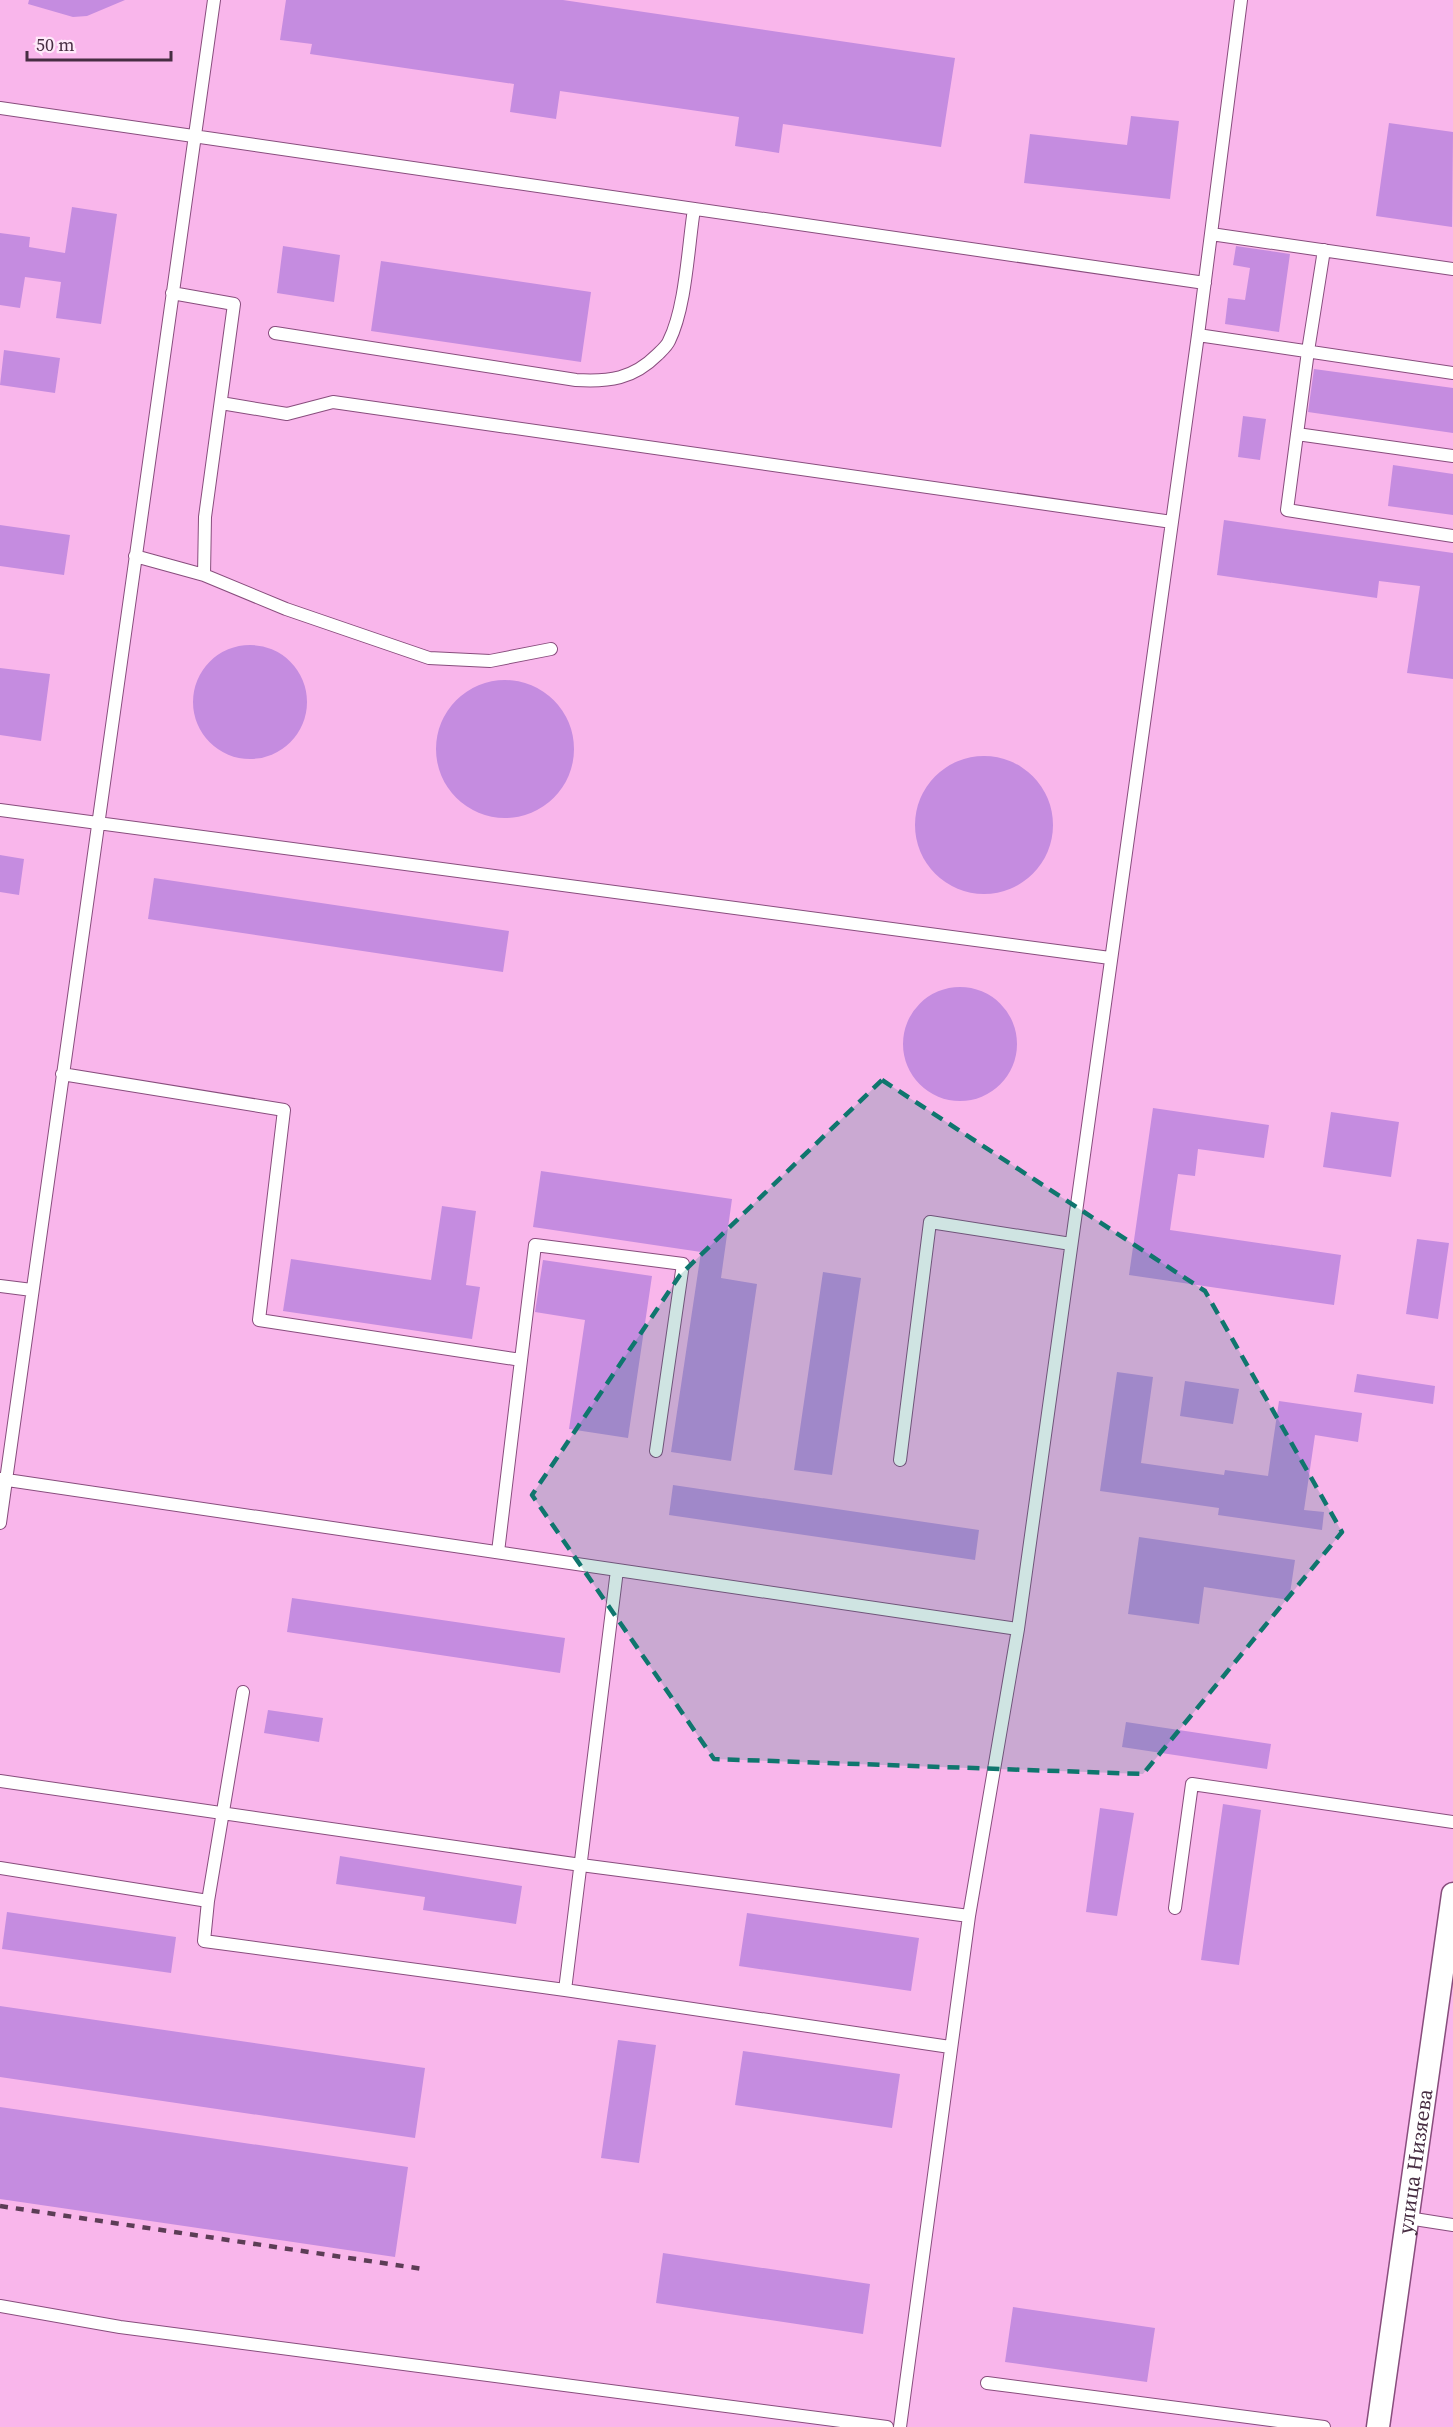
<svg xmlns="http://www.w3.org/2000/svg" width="1453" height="2427" font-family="'Source Serif 4',serif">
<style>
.building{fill:#c58ce0}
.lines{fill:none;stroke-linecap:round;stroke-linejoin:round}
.service-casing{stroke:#884d7d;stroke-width:14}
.minor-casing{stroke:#884d7d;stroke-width:25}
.service{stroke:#fff;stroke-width:12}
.minor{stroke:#fff;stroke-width:22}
.rail{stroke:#5c3d56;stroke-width:4.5;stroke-dasharray:8 8;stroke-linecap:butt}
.marked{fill:#0f766e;fill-opacity:0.2;stroke:#0f766e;stroke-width:4.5;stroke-dasharray:12 8;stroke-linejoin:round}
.labels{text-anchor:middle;stroke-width:6;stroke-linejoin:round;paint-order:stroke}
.street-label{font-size:21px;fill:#472d42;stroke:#fee9f9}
</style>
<rect width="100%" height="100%" fill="#f9b6eb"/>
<path class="building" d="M 29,0 L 125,0 L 87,16 L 73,17 L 28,4 Z
M 286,0 L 563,0 L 955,58 L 941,147 L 783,124 L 779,153 L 735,146 L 739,117 L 560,91 L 556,119 L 510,112 L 514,84 L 310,54 L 312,44 L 280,40 Z
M 1131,116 L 1179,121 L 1170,199 L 1024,183 L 1030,134 L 1127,145 Z
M 1389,123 L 1453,132 L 1452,227 L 1376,216 Z
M 72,207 L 117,214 L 101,324 L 56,318 L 61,282 L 25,277 L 20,308 L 0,305 L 0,233 L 30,237 L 29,247 L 65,253 Z
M 283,246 L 340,255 L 334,302 L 277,293 Z
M 1236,246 L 1290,254 L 1279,332 L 1225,324 L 1228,298 L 1245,300 L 1250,268 L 1233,265 Z
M 381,261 L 591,292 L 581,362 L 371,331 Z
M 4,350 L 60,358 L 55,393 L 0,385 Z
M 1314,369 L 1453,388 L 1453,433 L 1308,412 Z
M 1243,416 L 1266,419 L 1260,460 L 1238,457 Z
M 1393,465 L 1453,474 L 1453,515 L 1388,506 Z
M 1224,520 L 1453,553 L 1453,679 L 1407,673 L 1420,586 L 1379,581 L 1377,598 L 1217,575 Z
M 0,525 L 70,535 L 64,575 L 0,566 Z
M193 702a57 57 0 1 1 114 0a57 57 0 1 1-114 0Z
M 0,668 L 50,674 L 41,741 L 0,735 Z
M436 749a69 69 0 1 1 138 0a69 69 0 1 1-138 0Z
M915 825a69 69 0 1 1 138 0a69 69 0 1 1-138 0Z
M 0,855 L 24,859 L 19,895 L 0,892 Z
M 154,878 L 509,931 L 503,972 L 148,919 Z
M903 1044a57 57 0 1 1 114 0a57 57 0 1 1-114 0Z
M 1153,1108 L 1269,1125 L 1264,1158 L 1198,1149 L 1195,1176 L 1178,1174 L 1170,1230 L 1341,1255 L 1334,1305 L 1129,1275 Z
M 1331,1112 L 1399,1122 L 1391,1177 L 1323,1167 Z
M 541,1171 L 732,1199 L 721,1278 L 757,1284 L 731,1461 L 671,1452 L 701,1252 L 533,1227 Z
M 442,1206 L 476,1211 L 466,1285 L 480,1287 L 472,1339 L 283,1311 L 291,1259 L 431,1280 Z
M 1417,1239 L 1449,1243 L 1438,1319 L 1406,1314 Z
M 543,1260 L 652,1276 L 628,1438 L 569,1429 L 585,1320 L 535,1312 Z
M 823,1272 L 861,1278 L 832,1475 L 794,1470 Z
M 1117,1372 L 1153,1377 L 1141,1463 L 1224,1475 L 1225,1470 L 1268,1476 L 1279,1401 L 1362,1413 L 1358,1442 L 1315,1435 L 1304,1510 L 1324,1512 L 1322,1530 L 1218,1515 L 1219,1508 L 1100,1491 Z
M 1357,1374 L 1435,1386 L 1433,1404 L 1354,1392 Z
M 1185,1381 L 1239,1389 L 1233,1424 L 1180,1416 Z
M 673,1485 L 979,1530 L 975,1560 L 669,1515 Z
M 1139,1537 L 1295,1560 L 1289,1600 L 1204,1587 L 1199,1624 L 1128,1614 Z
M 292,1598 L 565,1638 L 560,1673 L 287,1632 Z
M 268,1710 L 323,1718 L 319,1742 L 264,1733 Z
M 1126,1722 L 1271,1744 L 1267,1769 L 1122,1747 Z
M 1223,1804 L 1261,1810 L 1239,1965 L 1201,1960 Z
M 1100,1808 L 1134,1813 L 1117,1916 L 1086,1912 Z
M 340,1856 L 522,1886 L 516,1924 L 423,1910 L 425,1897 L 336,1884 Z
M 7,1912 L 176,1937 L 171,1973 L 2,1949 Z
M 747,1913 L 919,1938 L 911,1991 L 739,1966 Z
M 0,2006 L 425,2068 L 415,2138 L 0,2077 Z
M 618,2040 L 656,2045 L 639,2163 L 601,2158 Z
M 743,2051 L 900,2074 L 892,2128 L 735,2105 Z
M 0,2107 L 408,2167 L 395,2257 L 0,2199 Z
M 663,2253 L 870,2284 L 863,2334 L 656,2303 Z
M 1013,2307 L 1155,2328 L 1147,2382 L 1005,2362 Z"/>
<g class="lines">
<g class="service-casing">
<path id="service" d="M 0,108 L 1205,283
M 1211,234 L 1453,269
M 1324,250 L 1308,351 L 1287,510 L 1453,536
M 172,293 L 234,304 L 205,517 L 204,575
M 275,333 L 576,380 C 609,382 633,379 657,355 C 661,351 667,346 669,341 C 686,307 688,247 694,209
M 1198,335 L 1453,373
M 221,403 L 287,414 L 333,402 L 1172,522
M 1297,434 L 1453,456
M 135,556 L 204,575 L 286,609 L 429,658 L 490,661 L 551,649
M 0,810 L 1110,958
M 62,1074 L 284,1110 L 259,1320 L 521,1360 L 498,1552
M 0,1286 L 32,1290
M 521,1360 L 535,1245 L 683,1264 L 656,1451
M 900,1460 L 930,1222 L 1071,1244
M 0,1479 L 1018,1629
M 0,1523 L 214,0
M 243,1692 L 208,1901 L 204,1941 L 565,1990 L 950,2047
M 0,1781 L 581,1865 L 969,1916
M 0,1868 L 208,1901
M 1175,1908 L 1192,1784 L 1453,1822
M 565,1990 L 617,1570
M 1408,2218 L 1453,2225
M 0,2306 L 120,2327 L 887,2427
M 987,2383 L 1324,2427
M 900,2427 L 969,1916 L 1018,1629 L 1198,335 L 1241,0"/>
</g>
<g class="minor-casing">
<g id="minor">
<path id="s1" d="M 1378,2427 L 1453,1894"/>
</g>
</g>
<use href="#service" class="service"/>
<use href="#minor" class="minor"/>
<path class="rail" d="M 0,2206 L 423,2269"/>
</g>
<path class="marked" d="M 882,1080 L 1205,1291 L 1342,1532 L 1143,1774 L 714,1759 L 532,1495 L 680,1275 Z"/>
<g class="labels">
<g class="street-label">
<text dy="7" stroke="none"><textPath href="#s1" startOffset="268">улица Низяева</textPath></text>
</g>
</g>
<path d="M27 51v9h144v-9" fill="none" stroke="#472d42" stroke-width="3"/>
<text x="36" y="51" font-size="18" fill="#472d42" stroke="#fee9f9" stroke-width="4.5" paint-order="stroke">50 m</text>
</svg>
